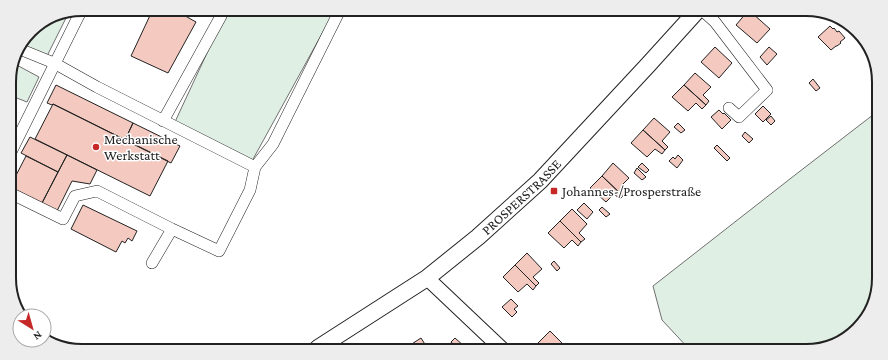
<svg xmlns="http://www.w3.org/2000/svg" width="888" height="360" font-family="'Crimson Pro',serif">
<style>
.green{fill:#e0efe3;stroke:#6f6f6f}
.building{fill:#f3c9c0;stroke:#222}
.lines{fill:none;stroke-linecap:round;stroke-linejoin:round}
.minor-casing{stroke:#222;stroke-width:12}
.tertiary-casing{stroke:#222;stroke-width:16}
.secondary-casing{stroke:#222;stroke-width:18}
.minor{stroke:#fff;stroke-width:11}
.tertiary{stroke:#fff;stroke-width:14}
.secondary{stroke:#fff;stroke-width:16}
.poi-dot{fill:#c62828;stroke:#fff;stroke-width:1.5}
.labels{text-anchor:middle;stroke-width:3;stroke-linejoin:round;paint-order:stroke}
.poi-label{font-size:14px;fill:#222;stroke:#fff;text-anchor:start}
.street-label{font-size:14px;fill:#222;stroke:#fff}
.rim{fill:none;stroke:#222;stroke-width:2}
</style>
<rect width="100%" height="100%" fill="#fff"/>
<path class="green" d="M 227,10 L 335,10 L 252,161 L 174,124 Z
M 68,14 L 45,60 L 18,47 L 34,27 Z
M 13,63 L 39,77 L 27,102 L 9,95 L 9,77 Z
M 878,111 L 875,302 L 850,336 L 811,351 L 690,350 L 662,320 L 653,286 L 795,175 Z"/>
<path class="building" d="M 153,9 L 173,9 L 196,22 L 168,73 L 131,56 Z
M 747,12 L 752,13 L 770,29 L 757,43 L 736,25 Z
M 830,26 L 833,29 L 834,28 L 837,32 L 839,31 L 845,38 L 840,42 L 841,43 L 837,46 L 836,46 L 831,50 L 818,37 Z
M 715,47 L 732,63 L 719,78 L 701,62 Z
M 769,47 L 777,54 L 767,65 L 760,57 Z
M 695,73 L 711,87 L 703,95 L 709,101 L 706,105 L 684,85 Z
M 813,79 L 820,88 L 816,91 L 809,83 Z
M 56,85 L 133,123 L 125,140 L 53,104 L 52,105 L 47,103 Z
M 684,85 L 706,105 L 702,109 L 696,103 L 688,111 L 672,97 Z
M 53,104 L 168,161 L 150,196 L 35,139 Z
M 763,106 L 771,114 L 763,122 L 755,114 Z
M 719,110 L 723,114 L 724,113 L 731,120 L 722,129 L 711,117 Z
M 771,116 L 775,121 L 771,125 L 766,120 Z
M 654,118 L 670,132 L 662,141 L 668,147 L 665,150 L 643,130 Z
M 133,123 L 180,146 L 171,163 L 125,140 Z
M 678,123 L 685,130 L 681,133 L 674,127 Z
M 643,130 L 665,150 L 662,154 L 655,149 L 647,157 L 631,143 Z
M 745,132 L 753,139 L 749,143 L 742,136 Z
M 30,137 L 67,155 L 58,172 L 21,153 Z
M 717,145 L 730,158 L 727,161 L 714,148 Z
M 67,155 L 97,170 L 90,184 L 72,181 L 57,211 L 42,203 Z
M 678,155 L 683,160 L 677,168 L 669,161 L 673,157 L 675,159 Z
M 26,156 L 58,172 L 42,203 L 10,187 Z
M 613,163 L 629,178 L 621,186 L 627,192 L 623,196 L 602,176 Z
M 642,163 L 649,170 L 646,173 L 638,167 Z
M 637,168 L 646,177 L 642,180 L 634,173 Z
M 602,176 L 623,196 L 620,199 L 614,194 L 606,202 L 590,188 Z
M 584,203 L 593,212 L 587,219 L 577,210 Z
M 83,205 L 137,231 L 132,241 L 128,238 L 125,243 L 122,241 L 116,252 L 71,229 Z
M 602,207 L 610,214 L 606,217 L 599,210 Z
M 572,209 L 587,224 L 579,233 L 585,239 L 581,242 L 560,221 Z
M 560,221 L 581,242 L 578,246 L 572,240 L 564,248 L 548,233 Z
M 527,253 L 542,269 L 533,277 L 539,283 L 536,286 L 515,265 Z
M 554,261 L 560,268 L 557,271 L 551,264 Z
M 515,265 L 536,286 L 533,290 L 527,284 L 518,292 L 503,277 Z
M 511,299 L 518,306 L 514,309 L 517,312 L 512,317 L 502,307 Z
M 550,331 L 562,343 L 555,350 L 539,349 L 535,346 Z
M 421,338 L 428,349 L 404,349 Z
M 455,338 L 465,347 L 462,349 L 459,349 L 451,342 Z
M 451,343 L 455,349 L 444,349 L 443,348 Z
M 562,343 L 569,350 L 555,350 Z"/>
<g class="lines">
<g class="minor-casing">
<path id="minor" d="M 704,12 L 715,22 L 767,90 L 739,117 L 729,108
M 163,121 L 221,16 L 223,10
M 10,154 L 82,9
M 255,167 L 273,144 L 340,10
M 10,193 L 63,219 L 75,196 L 97,191 L 172,229 L 219,251 L 250,190 L 255,167 L 97,87 L 54,63 L 17,48
M 152,263 L 172,229"/>
</g>
<g class="tertiary-casing">
<path id="tertiary" d="M 427,278 L 502,349"/>
</g>
<g class="secondary-casing">
<g id="secondary">
<path id="s1" d="M 318,348 L 427,278 L 478,237 L 540,181 L 648,65 L 696,12"/>
</g>
</g>
<use href="#minor" class="minor"/>
<use href="#tertiary" class="tertiary"/>
<use href="#secondary" class="secondary"/>
</g>
<g class="poi-dot">
<circle cx="96" cy="147" r="4"/>
<rect x="550" y="187" width="8" height="8" rx="2"/>
</g>
<g class="labels">
<g class="poi-label">
<text x="104" y="144">Mechanische<tspan x="104" dy="16">Werkstatt</tspan></text>
<text x="562" y="196">Johannes-/Prosperstraße</text>
</g>
<g class="street-label">
<text dy="5" stroke="none"><textPath href="#s1" startOffset="254">PROSPERSTRASSE</textPath></text>
</g>
</g>
<path d="M0 0H888V360H0ZM82 16H806A66 66 0 0 1 872 82V278A66 66 0 0 1 806 344H82A66 66 0 0 1 16 278V82A66 66 0 0 1 82 16Z" fill="#ededed" fill-rule="evenodd"/>
<path class="rim" d="M82 16H806A66 66 0 0 1 872 82V278A66 66 0 0 1 806 344H82A66 66 0 0 1 16 278V82A66 66 0 0 1 82 16Z"/>
<g transform="translate(32 328) rotate(143)"><circle r="19" fill="#ffffff" stroke="#a7a7a7"/>
<path d="M0-3L7 15L0 10L-7 15Z" fill="#c62828"/>
<text y="-6" font-size="11" font-weight="bold" text-anchor="middle" fill="#222222">N</text>
</g>
</svg>
